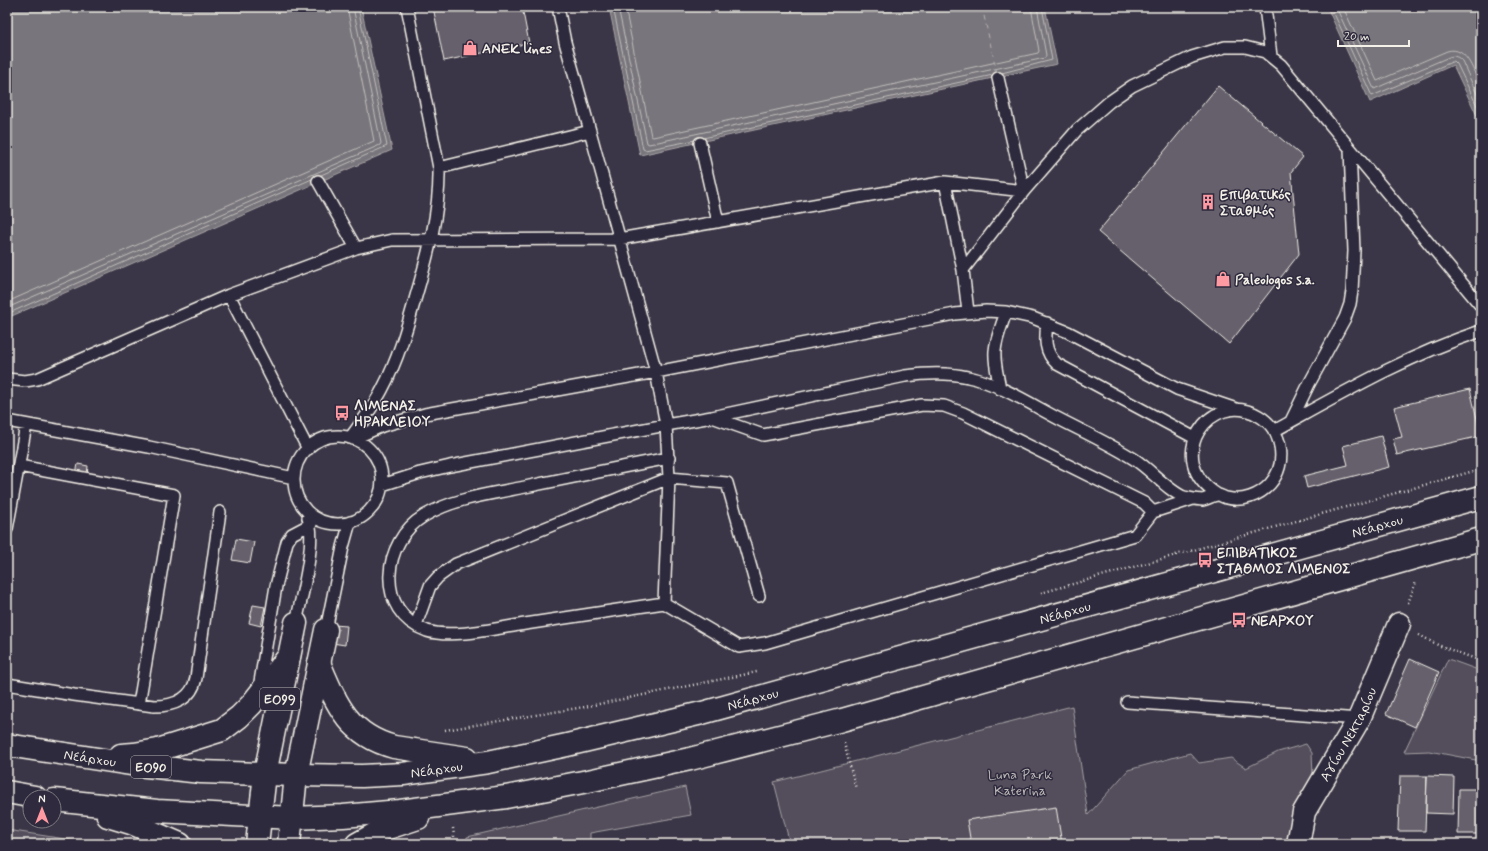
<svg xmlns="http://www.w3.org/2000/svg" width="1488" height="851" font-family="Mynerve,sans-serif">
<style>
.green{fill:#534e5c;stroke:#a4a0a2}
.water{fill:#78747b;stroke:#aaa6a7}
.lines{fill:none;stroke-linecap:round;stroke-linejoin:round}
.shore{stroke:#c2bfbc;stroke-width:1}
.ferry{stroke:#b6b2b2;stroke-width:1;stroke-dasharray:5 4;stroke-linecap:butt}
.building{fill:#65616c;stroke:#f4f1e8}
.service-casing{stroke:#f4f1e8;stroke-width:14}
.minor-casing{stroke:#f4f1e8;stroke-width:25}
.primary-casing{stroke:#f4f1e8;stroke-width:25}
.path{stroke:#f4f1e8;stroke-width:2.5;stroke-dasharray:1 3;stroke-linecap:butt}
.service{stroke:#2f2a3d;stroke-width:11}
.minor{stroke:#2f2a3d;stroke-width:22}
.primary{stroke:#2f2a3d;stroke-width:22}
.labels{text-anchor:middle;stroke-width:3;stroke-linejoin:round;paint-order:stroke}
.shield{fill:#2f2a3d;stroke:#b9b5b5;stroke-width:1}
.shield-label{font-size:13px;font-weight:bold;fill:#f4f1e8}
.poi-label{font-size:14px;font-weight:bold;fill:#f4f1e8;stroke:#2f2a3d;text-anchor:start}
.street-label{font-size:14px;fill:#f4f1e8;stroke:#2f2a3d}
.park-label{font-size:14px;fill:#bcb8b7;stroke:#2f2a3d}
</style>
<rect width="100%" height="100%" fill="#3b3647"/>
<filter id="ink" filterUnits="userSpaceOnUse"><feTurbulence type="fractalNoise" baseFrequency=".025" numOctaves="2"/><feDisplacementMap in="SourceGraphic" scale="8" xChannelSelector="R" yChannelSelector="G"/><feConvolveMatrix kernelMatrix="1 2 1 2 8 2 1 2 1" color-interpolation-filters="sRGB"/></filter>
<g filter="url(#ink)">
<path class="green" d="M 1448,659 L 1481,671 L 1481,761 L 1429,751 L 1404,752 Z
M 1072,706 L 1088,815 L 1128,770 L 1190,753 L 1199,763 L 1231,758 L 1246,768 L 1278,752 L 1306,744 L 1312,753 L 1313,776 L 1289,844 L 790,844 L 774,782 Z
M 685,787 L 691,815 L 590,833 L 590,844 L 467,844 L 467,837 Z
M 7,830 L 91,843 L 98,844 L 7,844 Z"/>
<path class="water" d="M 7,7 L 361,7 L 392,150 L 7,318 Z
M 609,7 L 1045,7 L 1057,64 L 640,155 Z
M 1327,7 L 1481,7 L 1481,124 L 1453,65 L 1370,102 Z"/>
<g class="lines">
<path class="shore" d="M 613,7 L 643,149 L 645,150 L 695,140
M 618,7 L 647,143 L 649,144 L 1045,58 L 1046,55 L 1037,7
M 625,7 L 651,136 L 653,137 L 1038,53 L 1039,51 L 1031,7
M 1331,7 L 1372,96 L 1454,61 L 1457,64 L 1481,114
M 1336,7 L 1374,89 L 1449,57 C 1454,55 1459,57 1462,61 L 1481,103
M 1343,7 L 1377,81 L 1447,51 C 1468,45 1474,74 1481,88
M 1002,73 L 1052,60 L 1042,7
M 703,138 L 993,75
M 321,175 L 387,146 L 358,7
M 7,302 L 374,141 L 347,7
M 7,308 L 380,145 L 381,143 L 353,7
M 7,314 L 312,179"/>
<path class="ferry" d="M 982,7 L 997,73"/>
</g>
<path class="building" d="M 433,7 L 522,7 L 529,43 L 444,61 Z
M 1218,86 L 1303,157 L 1291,172 L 1299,254 L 1229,344 L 1098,232 Z
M 1470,389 L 1481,436 L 1397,455 L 1393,439 L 1402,437 L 1394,407 Z
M 1381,436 L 1389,467 L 1307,488 L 1304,476 L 1348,465 L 1343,446 Z
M 78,464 L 88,466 L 87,476 L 76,474 Z
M 236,539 L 254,542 L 250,563 L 232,560 Z
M 253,605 L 265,607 L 261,626 L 249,623 Z
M 334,625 L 347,626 L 345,645 L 332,643 Z
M 1410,659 L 1439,672 L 1415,727 L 1386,714 Z
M 1400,776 L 1427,776 L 1425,831 L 1398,831 Z
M 1427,776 L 1454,777 L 1453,814 L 1426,813 Z
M 1459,789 L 1481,789 L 1481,834 L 1458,834 Z
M 1056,807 L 1062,844 L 971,844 L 967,820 Z"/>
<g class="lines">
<g class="service-casing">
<path id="service" d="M 407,7 L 439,168
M 558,7 L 565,42 L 590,131
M 1265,7 L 1271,56
M 998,78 L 1024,191
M 700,143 L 718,222
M 318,181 L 356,248
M 945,182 L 963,270
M 229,295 L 308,449
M 968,312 L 963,270 L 1024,191 L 1077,130 L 1109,102 L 1132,86 L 1192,57 L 1225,47 L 1245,47 L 1265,52 L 1281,65 L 1481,306
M 1047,323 C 1045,339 1044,352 1057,364 L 1195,438
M 7,379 L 25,381 L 37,379 L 229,295 L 356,248 L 392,240 L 619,239 L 945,182 L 1024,191
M 1000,389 C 998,376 994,364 995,351 C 996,338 1002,325 1006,312
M 712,417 L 763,435 L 922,405 L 944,406 L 963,413 L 1144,503 L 1153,512 L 1135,535 L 765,643 L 739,647 L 664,603 L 669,478 L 727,483 L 759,596
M 7,421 L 149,447 L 294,478
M 1291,421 L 1309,384 L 1345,318 L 1350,304 L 1352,291 L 1354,251 L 1350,149
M 1274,431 C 1341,394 1408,355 1481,331
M294 480a44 44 0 1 1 88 0a44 44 0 1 1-88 0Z
M 350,438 C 361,423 373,407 382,390 C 398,360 407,328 416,296 C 428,255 440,211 439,168 L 590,131 L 656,372 L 666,425 L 669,478 L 456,564 L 438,577 L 430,586 L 416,625
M 353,439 L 382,426 L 425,414 L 656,372 L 955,314 L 986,311 L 1006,312 L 1033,318 L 1068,332 L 1177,389 L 1236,409
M 19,466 L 174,495 L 139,704
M 382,485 L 420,473 L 450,466 L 666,425 L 712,417 L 905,376 C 927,373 947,372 968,377 C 998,383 1032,405 1059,419 C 1084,432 1110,444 1134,459 C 1150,469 1168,491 1184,497 C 1189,498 1197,500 1203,500 C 1208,499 1213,495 1218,495 C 1221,495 1224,498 1227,498 C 1242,502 1259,496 1270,484 C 1288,464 1283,430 1259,416 C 1210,387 1161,460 1218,495
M 1153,512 L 1193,499
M 7,529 L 26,425
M 664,603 C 617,610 571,617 525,624 C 498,628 452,639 427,631 C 374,612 382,541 424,516 C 454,498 491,494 525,487 C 573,477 621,467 669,458
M 296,623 C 301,598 317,541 308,518
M 326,630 L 343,547 L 350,522
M 7,684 L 74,695 L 154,706 C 174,706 192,699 196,678 L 220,512
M 259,688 L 276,586 L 287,542 L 292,534 L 311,524
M 1127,702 L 1359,719"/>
</g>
<g class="minor-casing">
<g id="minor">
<path id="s1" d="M 1298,844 L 1304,812 L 1359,719 L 1399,624"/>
</g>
</g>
<g class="primary-casing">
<g id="primary">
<path d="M 319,663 C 336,703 348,735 394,747 L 467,758"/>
<path id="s2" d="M 7,745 L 137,765 L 201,772 L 296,775 L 362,776 L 403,774 L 488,762 L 567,745 L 702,713 L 1481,497"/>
<path d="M 121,755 L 134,754 L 158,750 L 222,730 L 239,717 L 251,705 L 289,656"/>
<path d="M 7,792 L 35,797"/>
<path d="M 54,800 L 157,811 L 292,818 L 343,816 L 400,811 L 506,797 L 588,781 L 690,759 L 842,720 L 1481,539"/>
<path d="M 108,816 L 131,823 L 180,844"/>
<path d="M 257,844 L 265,774 L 296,623"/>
<path d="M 289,844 L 296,775 L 326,630"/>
<path d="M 357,844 L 382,830 L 418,818"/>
</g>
</g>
<path class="path" d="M 1041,593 L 1481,469
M 1408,603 L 1416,582
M 1419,635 L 1438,645 L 1481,661
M 445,730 L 584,707 L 757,672
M 844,743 L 856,789
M 453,828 L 455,844"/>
<use href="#service" class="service"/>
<use href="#minor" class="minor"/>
<use href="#primary" class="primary"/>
</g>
</g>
<defs>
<g id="shop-bare" transform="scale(1.2)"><path d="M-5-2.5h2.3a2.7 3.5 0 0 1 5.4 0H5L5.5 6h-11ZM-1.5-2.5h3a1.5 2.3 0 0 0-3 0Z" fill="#ff9aa2" stroke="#2f2a3d" stroke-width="2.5" paint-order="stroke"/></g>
<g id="building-bare" transform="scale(1.2)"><path d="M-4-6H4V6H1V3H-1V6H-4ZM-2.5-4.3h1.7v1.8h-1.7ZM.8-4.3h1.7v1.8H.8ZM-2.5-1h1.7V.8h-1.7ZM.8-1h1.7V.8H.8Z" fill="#ff9aa2" stroke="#2f2a3d" stroke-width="2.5" paint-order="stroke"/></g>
<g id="bus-bare" transform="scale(1.2)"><path d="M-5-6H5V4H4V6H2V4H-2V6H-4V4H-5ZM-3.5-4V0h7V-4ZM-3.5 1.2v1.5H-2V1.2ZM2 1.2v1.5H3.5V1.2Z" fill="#ff9aa2" stroke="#2f2a3d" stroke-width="2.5" paint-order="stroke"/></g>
</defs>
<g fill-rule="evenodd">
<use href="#shop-bare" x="470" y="48"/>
<use href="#building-bare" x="1208" y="202"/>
<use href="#shop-bare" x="1223" y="279"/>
<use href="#bus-bare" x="342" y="413"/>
<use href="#bus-bare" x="1205" y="560"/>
<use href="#bus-bare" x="1239" y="620"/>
</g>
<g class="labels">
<g class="shield">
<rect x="260" y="688" width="40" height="22" rx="3"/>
<rect x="131" y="756" width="40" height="22" rx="3"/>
</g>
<g class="shield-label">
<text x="280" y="704">ΕΟ99</text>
<text x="151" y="772">ΕΟ90</text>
</g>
<g class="poi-label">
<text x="482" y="53">ANEK lines</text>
<text x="1220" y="199">Επιβατικός<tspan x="1220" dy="16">Σταθμός</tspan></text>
<text x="1235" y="284">Paleologos s.a.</text>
<text x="354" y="410">ΛΙΜΕΝΑΣ<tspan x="354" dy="16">ΗΡΑΚΛΕΙΟΥ</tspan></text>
<text x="1217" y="557">ΕΠΙΒΑΤΙΚΟΣ<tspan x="1217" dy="16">ΣΤΑΘΜΟΣ ΛΙΜΕΝΟΣ</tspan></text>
<text x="1251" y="625">ΝΕΑΡΧΟΥ</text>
</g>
<g class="street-label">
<text dy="5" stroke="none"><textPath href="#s2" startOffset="1404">Νεάρχου</textPath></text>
<text dy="5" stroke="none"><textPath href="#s2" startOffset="1080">Νεάρχου</textPath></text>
<text dy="5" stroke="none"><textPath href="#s2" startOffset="756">Νεάρχου</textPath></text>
<text dy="5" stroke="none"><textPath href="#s1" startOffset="122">Αγίου Νεκταρίου</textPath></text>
<text dy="5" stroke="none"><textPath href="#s2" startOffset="84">Νεάρχου</textPath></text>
<text dy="5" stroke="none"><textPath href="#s2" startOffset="432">Νεάρχου</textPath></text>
</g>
<g class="park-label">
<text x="1020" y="779">Luna Park<tspan x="1020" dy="16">Katerina</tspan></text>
</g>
</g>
<rect width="1488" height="851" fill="none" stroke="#2f2a3d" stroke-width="24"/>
<rect x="12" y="12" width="1464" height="827" fill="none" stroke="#f4f1e8" stroke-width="1.5" filter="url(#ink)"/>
<g transform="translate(42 809)"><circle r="19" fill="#2f2a3d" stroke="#7e7a81"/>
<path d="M0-3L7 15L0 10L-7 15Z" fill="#ff9aa2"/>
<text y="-6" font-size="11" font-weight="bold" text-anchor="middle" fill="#f4f1e8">N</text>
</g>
<path d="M1338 40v6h71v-6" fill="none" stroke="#f4f1e8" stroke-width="2"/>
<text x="1344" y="40" font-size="12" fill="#f4f1e8" stroke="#2f2a3d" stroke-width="3" paint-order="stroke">20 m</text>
</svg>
